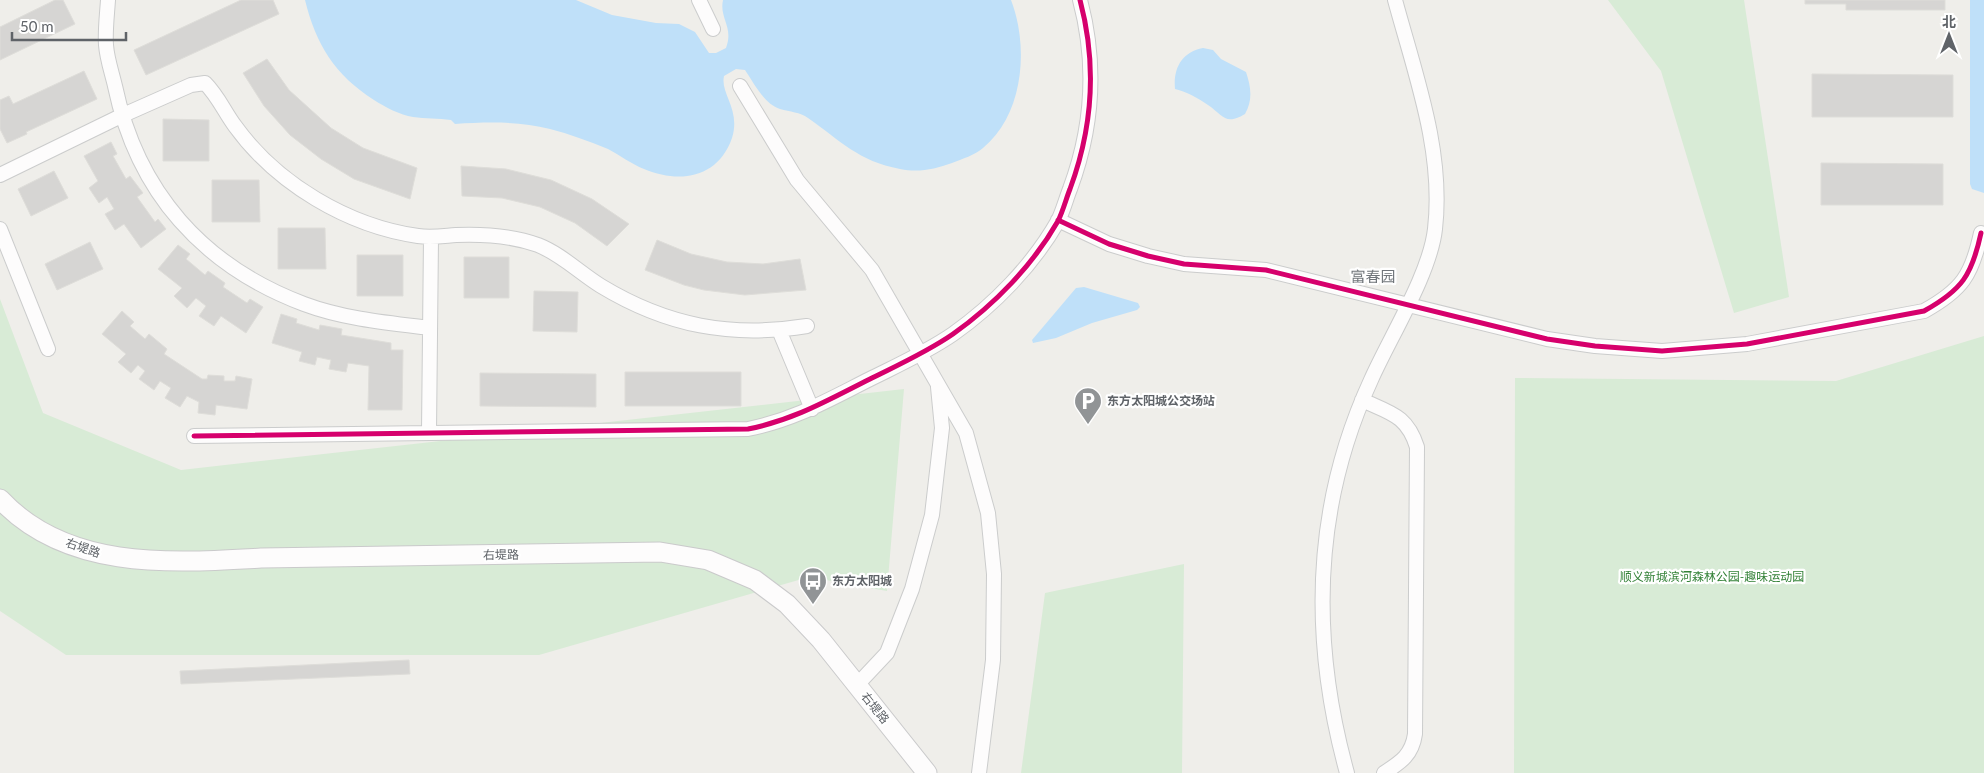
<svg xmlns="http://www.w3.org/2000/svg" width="1984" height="773" font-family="Lato,'Noto Sans SC',sans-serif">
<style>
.green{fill:#d8ebd6}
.water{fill:#bfe0f9}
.building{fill:#d6d5d3;stroke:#deddd9}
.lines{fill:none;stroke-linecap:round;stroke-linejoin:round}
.street-casing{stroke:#cbcccc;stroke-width:16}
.secondary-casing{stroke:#cacacb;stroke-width:21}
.street{stroke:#fdfcfc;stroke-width:14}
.secondary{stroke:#fdfcfc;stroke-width:19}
.cycleway-casing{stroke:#fff;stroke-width:8}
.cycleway{stroke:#d6006c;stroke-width:5}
.labels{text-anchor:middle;stroke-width:4.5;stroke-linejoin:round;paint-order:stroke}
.poi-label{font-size:12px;font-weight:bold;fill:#5f6368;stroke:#fff;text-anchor:start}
.street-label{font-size:12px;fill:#5f6368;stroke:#fff}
.park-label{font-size:12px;fill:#348238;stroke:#fff}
.quarter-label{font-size:15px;fill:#70757a;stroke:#fff}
</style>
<rect width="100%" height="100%" fill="#efeeea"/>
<path class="green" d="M 1608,0 L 1744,0 L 1789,297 L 1734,313 L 1661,71 Z
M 0,299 L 43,413 L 181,470 L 904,389 L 887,591 L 809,577 L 539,655 L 66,655 L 0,611 Z
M 1984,336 L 1984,773 L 1514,773 L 1515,378 L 1836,381 Z
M 1184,564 L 1182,773 L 1021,773 L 1045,593 Z"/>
<path class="water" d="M 305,0 L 576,0 L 612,15 L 656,23 L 679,24 L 695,32 L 709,53 L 716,53 L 726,48 C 734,27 719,18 723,0 L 1011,0 C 1029,47 1024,114 983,148 C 975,155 962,159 952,163 C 935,169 919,173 900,169 C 858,161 841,141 808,118 C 800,112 790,112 780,109 C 764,104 754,83 745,70 L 736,69 L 724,76 C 720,94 741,109 732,138 C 718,178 680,184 644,169 C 631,164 620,155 608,149 C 589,141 569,134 550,129 C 519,121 487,122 455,124 L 451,120 C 438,118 425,119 413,117 C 400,115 385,107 374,100 C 335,75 316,45 305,0 Z
M 1970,0 L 1984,0 L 1984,193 L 1972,189 L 1970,184 Z
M 1203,48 L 1213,50 L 1221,59 L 1246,72 C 1251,87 1253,100 1245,114 C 1225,126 1223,115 1208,105 C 1198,98 1187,92 1175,89 C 1173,68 1182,52 1203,48 Z
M 1084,287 L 1138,303 L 1140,307 L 1137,310 L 1092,323 L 1056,338 L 1033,343 L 1032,340 L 1076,288 Z"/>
<path class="building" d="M 55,0 L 63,0 L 75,24 L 0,60 L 0,27 Z
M 241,0 L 273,0 L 279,14 L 146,75 L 134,50 Z
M 1805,0 L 1945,0 L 1945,10 L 1846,10 L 1846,4 L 1805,4 Z
M 267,59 L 289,90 L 331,128 L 363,148 L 417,168 L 410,199 L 354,179 L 321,159 L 290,135 L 264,106 L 243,73 Z
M 84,71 L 97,99 L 26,132 L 27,134 L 7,143 L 0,129 L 0,100 L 9,96 L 13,104 Z
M 1812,74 L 1953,75 L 1953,117 L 1812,117 Z
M 163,119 L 209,120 L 209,161 L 163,161 Z
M 111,142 L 117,154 L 113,156 L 126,179 L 130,176 L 143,193 L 137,197 L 155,222 L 158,219 L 166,229 L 141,248 L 124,224 L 115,230 L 105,214 L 114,209 L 107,197 L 99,203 L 89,188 L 98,181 L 84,156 Z
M 1821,163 L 1943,164 L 1943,205 L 1821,205 Z
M 461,166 L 506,169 L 551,180 L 592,199 L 629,224 L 607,246 L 575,223 L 540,207 L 502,198 L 462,196 Z
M 54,171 L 68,198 L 31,216 L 18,189 Z
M 212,180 L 259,180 L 260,222 L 212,222 Z
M 278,228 L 325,228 L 326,269 L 278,269 Z
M 657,240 L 691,254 L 727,262 L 763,264 L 800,259 L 806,290 L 745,295 L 704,290 L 684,285 L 645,270 Z
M 90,242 L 103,269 L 57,290 L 45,264 Z
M 178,245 L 190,254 L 186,259 L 205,275 L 208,271 L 225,283 L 223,287 L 247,303 L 250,299 L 263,307 L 246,333 L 221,316 L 214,326 L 199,316 L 206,306 L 196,298 L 187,308 L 174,296 L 182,288 L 158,269 Z
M 357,255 L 403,255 L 403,296 L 357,296 Z
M 464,257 L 509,257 L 509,298 L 464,298 Z
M 534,291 L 578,292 L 577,332 L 533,331 Z
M 122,311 L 134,322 L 130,326 L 145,339 L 149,334 L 167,349 L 164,354 L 202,379 L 207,379 L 208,375 L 224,376 L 224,381 L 235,381 L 236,376 L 252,379 L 247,409 L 216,405 L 215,415 L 198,413 L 199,402 L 187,396 L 180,407 L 165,398 L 171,388 L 160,381 L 154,390 L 139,379 L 145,371 L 138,365 L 131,373 L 118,362 L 126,354 L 102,334 Z
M 281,314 L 297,319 L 296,323 L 319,330 L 320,325 L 342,329 L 341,335 L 391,343 L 391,350 L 403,350 L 402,410 L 368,410 L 369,366 L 348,363 L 346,372 L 329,369 L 331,360 L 317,357 L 315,365 L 299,361 L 302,352 L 272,343 Z
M 625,372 L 741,372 L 741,406 L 625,406 Z
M 480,373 L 596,374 L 596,407 L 480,406 Z
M 409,660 L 410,674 L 181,684 L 180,671 Z"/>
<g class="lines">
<g class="street-casing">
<path id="street" d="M 108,0 C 107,15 105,31 106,45 C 107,59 112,73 115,86 C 137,192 203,266 304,304 C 344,319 388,323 430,328
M 699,0 L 713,29
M 740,86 L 797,180 L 872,270 L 966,433 L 988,513 L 994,574 L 993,660 L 979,773
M 0,175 L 121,116 L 191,85 L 205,83 C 218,96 224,111 235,126 C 277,184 348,226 418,236 C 431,238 443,236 456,235 C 482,234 513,236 538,245 C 561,254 580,273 601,286 C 667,326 731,338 807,326
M 1058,220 L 1109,244 L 1148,256 L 1184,264 L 1266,270 L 1547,339 L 1595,346 L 1662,351 L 1747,344 L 1924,311 C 1962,290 1972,275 1981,233
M 0,229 L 48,349
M 779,330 L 812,409
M 1362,400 C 1390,413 1407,415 1417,447 L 1415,734 C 1412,755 1401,762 1384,773
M 429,432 L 431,238
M 194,436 L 748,429 C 794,420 828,400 870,379 C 898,365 927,352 953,334 C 994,305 1033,265 1058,221 C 1063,211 1066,199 1070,189 C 1093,127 1097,64 1080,0
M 856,686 L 887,653 L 912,589 L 932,515 L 942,428 L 938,387
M 1347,773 C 1310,639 1312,508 1371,380 C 1390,337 1430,274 1435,229 C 1444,151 1415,74 1395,0"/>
</g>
<g class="secondary-casing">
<path id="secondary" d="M 0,499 C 67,571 172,563 261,558 L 660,552 L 708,560 L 755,580 L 787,604 L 821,640 L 927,773"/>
</g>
<use href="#street" class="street"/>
<use href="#secondary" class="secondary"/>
<g class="cycleway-casing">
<path id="cycleway" d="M 1058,220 L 1109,244 L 1148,256 L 1184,264 L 1266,270 L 1547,339 L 1595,346 L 1662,351 L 1747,344 L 1924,311 C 1962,290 1972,275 1981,233
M 194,436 L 748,429 C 794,420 828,400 870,379 C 898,365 927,352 953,334 C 994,305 1033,265 1058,221 C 1063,211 1066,199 1070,189 C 1093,127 1097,64 1080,0"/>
</g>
<use href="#cycleway" class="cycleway"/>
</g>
<defs>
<g id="parking-pin" transform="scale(1.4375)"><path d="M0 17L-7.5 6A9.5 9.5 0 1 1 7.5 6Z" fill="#919496" stroke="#fff"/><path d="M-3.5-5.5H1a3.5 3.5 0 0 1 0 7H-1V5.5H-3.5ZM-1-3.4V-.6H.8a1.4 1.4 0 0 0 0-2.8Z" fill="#fff"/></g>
<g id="bus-pin" transform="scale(1.4375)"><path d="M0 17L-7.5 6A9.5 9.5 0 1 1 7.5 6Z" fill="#919496" stroke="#fff"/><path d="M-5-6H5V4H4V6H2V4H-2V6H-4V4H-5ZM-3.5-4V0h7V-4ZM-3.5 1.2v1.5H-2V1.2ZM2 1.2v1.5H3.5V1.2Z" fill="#fff"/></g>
</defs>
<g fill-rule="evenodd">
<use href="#parking-pin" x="1088" y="401"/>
<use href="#bus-pin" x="813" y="581"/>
</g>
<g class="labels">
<g class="poi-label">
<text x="1107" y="405">东方太阳城公交场站</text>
<text x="832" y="585">东方太阳城</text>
</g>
<g class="street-label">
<text transform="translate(83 548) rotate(19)" y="4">右堤路</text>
<text transform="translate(501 555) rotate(-1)" y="4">右堤路</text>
<text transform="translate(875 708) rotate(51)" y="4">右堤路</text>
</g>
<g class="park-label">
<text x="1712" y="581">顺义新城滨河森林公园-趣味运动园</text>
</g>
<g class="quarter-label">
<text x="1373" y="282">富春园</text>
</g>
</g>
<g transform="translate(1949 35)" stroke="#ffffff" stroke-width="4" paint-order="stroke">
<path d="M0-4L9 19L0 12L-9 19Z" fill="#5f6368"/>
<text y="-8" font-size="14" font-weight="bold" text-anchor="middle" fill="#5f6368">北</text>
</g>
<path d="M12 32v8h114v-8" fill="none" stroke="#5f6368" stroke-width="2.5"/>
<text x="20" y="32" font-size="15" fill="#5f6368" stroke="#ffffff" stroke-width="4" paint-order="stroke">50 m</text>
</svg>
